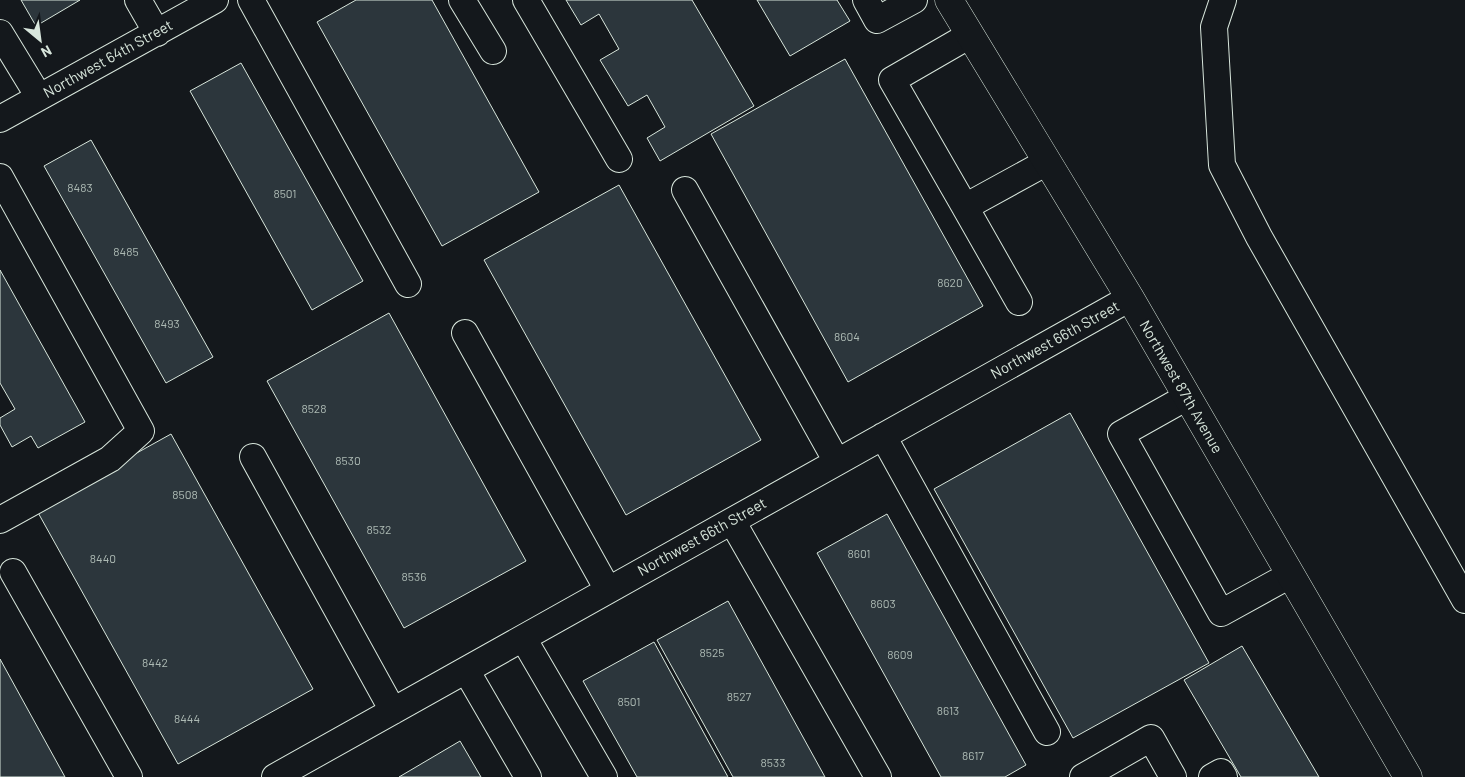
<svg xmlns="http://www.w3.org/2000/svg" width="1465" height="777" font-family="Barlow,sans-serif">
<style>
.building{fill:#2c363c;stroke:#d8e6dc}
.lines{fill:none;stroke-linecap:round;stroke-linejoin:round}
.minor-casing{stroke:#d8e6dc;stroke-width:28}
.major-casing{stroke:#d8e6dc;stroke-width:29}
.minor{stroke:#14181c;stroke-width:26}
.major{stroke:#14181c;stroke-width:28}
.labels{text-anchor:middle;stroke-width:4;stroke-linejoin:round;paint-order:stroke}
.number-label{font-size:12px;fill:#adbab4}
.street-label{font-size:15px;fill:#d8e6dc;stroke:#14181c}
</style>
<rect width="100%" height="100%" fill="#14181c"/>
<path class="building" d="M 21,0 L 80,0 L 36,26 Z
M 356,0 L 432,0 L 539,192 L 442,246 L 317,22 Z
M 566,0 L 692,0 L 754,106 L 660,161 L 647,138 L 665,127 L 647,95 L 628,106 L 600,60 L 619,49 L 599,14 L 581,25 Z
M 757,0 L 837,0 L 850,21 L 790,56 Z
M 845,59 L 983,306 L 848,382 L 711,134 Z
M 241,63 L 363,281 L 312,310 L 190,91 Z
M 91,140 L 213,357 L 166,383 L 44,166 Z
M 619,185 L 761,440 L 626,515 L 484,260 Z
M 0,270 L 85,422 L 38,448 L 31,436 L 12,447 L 0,425 L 0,418 L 15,409 L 0,383 Z
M 389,313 L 526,561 L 404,628 L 267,381 Z
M 1070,413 L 1209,663 L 1073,738 L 934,489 Z
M 171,434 L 313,689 L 178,764 L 36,509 Z
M 887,514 L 1026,765 L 1005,777 L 941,777 L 817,553 Z
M 728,601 L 825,777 L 733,777 L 657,640 Z
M 654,642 L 728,777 L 637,777 L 583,681 Z
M 1242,646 L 1319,777 L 1241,777 L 1184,680 Z
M 0,659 L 65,777 L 0,777 Z
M 460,741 L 481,777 L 399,777 Z"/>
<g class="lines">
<g class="minor-casing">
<path id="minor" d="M 138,0 L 157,33
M 251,0 L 408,284
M 462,0 L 493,51
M 526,0 L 619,159
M 866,0 L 877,20 L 914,0
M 1223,0 L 1214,27 L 1222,165 L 1259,237 L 1465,600
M 0,33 L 39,97
M 0,119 L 215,0
M 0,177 L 141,431 L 110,459 L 0,520
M 685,190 L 837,462
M 965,207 L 892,80 L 970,35
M 1019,302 L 965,207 L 1047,162
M 465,333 L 608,590
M 1187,397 L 1121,434 L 1221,613 L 1290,575
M 883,436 L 1047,732
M 253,457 L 393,711
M 732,521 L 878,777
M 13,572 L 129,777
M 523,638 L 604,777
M 466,670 L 528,777
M 275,777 L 1130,298
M 1083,777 L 1151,738 L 1173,777
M 1212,777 L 1221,772 L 1224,777"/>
</g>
<g class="major-casing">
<path id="major" d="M 949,0 L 1130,298 L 1408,777"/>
</g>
<use href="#minor" class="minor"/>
<use href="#major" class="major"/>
</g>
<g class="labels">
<g class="number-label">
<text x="80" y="192">8483</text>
<text x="285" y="198">8501</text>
<text x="126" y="256">8485</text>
<text x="950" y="287">8620</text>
<text x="167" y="328">8493</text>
<text x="847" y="341">8604</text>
<text x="314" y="413">8528</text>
<text x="348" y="465">8530</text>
<text x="185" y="499">8508</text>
<text x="379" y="534">8532</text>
<text x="859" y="558">8601</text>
<text x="103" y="563">8440</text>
<text x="414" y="581">8536</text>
<text x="883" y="608">8603</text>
<text x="712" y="657">8525</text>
<text x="900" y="659">8609</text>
<text x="155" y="667">8442</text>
<text x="739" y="701">8527</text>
<text x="629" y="706">8501</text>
<text x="948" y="715">8613</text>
<text x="187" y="723">8444</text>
<text x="973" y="760">8617</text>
<text x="773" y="767">8533</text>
</g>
<g class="street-label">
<text transform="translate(108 59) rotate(-29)" y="5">Northwest 64th Street</text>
<text transform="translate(1055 340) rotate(-29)" y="5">Northwest 66th Street</text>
<text transform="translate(1181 387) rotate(60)" y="5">Northwest 87th Avenue</text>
<text transform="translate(702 537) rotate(-29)" y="5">Northwest 66th Street</text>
</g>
</g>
<g transform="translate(40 40) rotate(151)" stroke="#14181c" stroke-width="4" paint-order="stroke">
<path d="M0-4L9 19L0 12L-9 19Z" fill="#d8e6dc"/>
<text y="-8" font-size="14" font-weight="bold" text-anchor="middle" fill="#d8e6dc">N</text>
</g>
</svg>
